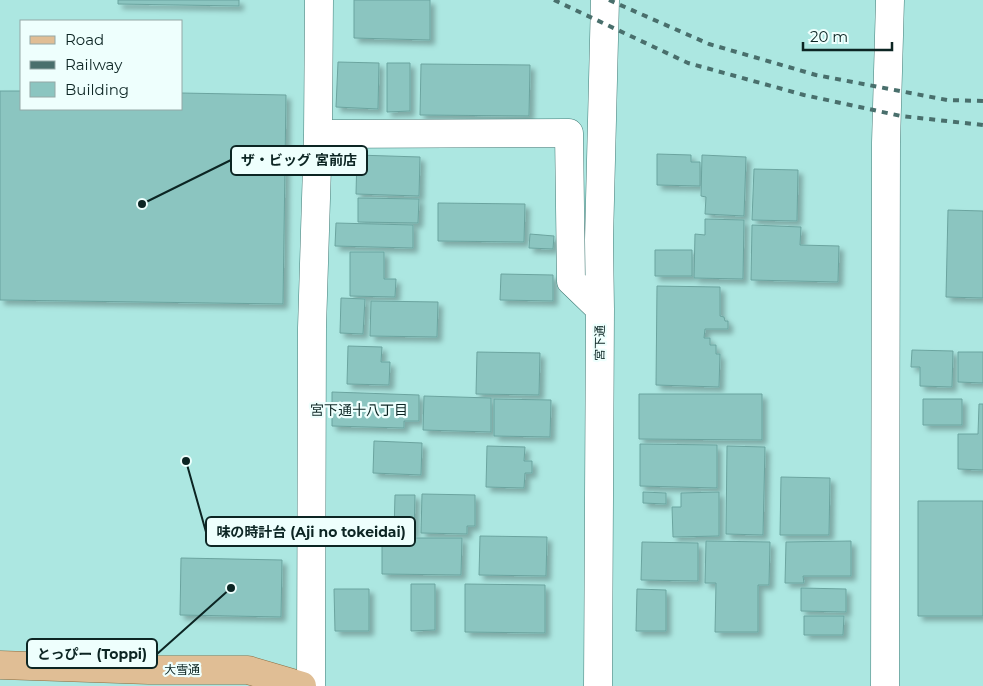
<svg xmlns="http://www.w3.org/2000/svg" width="983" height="686" font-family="Montserrat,'Noto Sans JP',sans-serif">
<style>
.building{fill:#8bc5c0;stroke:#6ba49f;filter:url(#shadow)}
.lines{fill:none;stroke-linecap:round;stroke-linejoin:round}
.minor-casing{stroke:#427b76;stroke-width:29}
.major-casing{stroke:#896c40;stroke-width:29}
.minor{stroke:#fff;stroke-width:28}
.major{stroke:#e0be95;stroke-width:28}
.rail{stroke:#496f6c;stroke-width:4;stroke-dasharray:6 6;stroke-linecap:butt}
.labels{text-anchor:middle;stroke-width:4.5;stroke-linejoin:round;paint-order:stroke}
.street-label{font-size:12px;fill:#0c2523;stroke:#eefffd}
.neighbourhood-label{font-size:14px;fill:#0c2523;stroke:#eefffd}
.leader{fill:none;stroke:#0c2523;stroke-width:2}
.callout-dot{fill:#0c2523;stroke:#eefffd;stroke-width:2}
.callout{fill:#eefffd;stroke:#0c2523;stroke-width:2}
.callout-label{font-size:14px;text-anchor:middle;font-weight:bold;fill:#0c2523}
</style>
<defs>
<filter id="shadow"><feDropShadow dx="4.5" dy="4.5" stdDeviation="2.5" flood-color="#0004"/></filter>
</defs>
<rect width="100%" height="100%" fill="#ace7e1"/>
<path class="building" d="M 118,0 L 239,0 L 239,6 L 118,4 Z
M 354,0 L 430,0 L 430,40 L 354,38 Z
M 338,62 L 379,63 L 378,109 L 336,107 Z
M 387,63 L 410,63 L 410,111 L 387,112 Z
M 421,64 L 530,65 L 529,116 L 420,115 Z
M 0,91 L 21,91 L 21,109 L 181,109 L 181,93 L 286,95 L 283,304 L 0,300 Z
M 657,154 L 691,155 L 691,162 L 700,162 L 700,186 L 657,185 Z
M 357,155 L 420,157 L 419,196 L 356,194 Z
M 702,155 L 746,157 L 744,216 L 705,214 L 706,197 L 701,196 Z
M 754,169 L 798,170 L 797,221 L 752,220 Z
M 358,198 L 419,199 L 418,223 L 358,222 Z
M 438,203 L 525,204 L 524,242 L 438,241 Z
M 948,210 L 983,211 L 983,298 L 946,297 Z
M 705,219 L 744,220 L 743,279 L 694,278 L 695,234 L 705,235 Z
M 336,223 L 413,225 L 413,248 L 335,246 Z
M 752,225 L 801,227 L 800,245 L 839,246 L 838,282 L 751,280 Z
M 530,234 L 554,236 L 553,249 L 529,248 Z
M 655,250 L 692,250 L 692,276 L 655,276 Z
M 350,252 L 384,252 L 384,279 L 396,279 L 395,297 L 350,296 Z
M 501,274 L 553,275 L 553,301 L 500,300 Z
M 657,286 L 720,287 L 720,316 L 724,317 L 725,321 L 728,321 L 728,329 L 705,329 L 704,338 L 710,338 L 710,345 L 716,345 L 716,354 L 720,354 L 719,387 L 656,385 Z
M 341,298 L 365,299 L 363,334 L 340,333 Z
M 371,301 L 438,302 L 437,337 L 370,336 Z
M 348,346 L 382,347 L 381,362 L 390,362 L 389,385 L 347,384 Z
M 912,350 L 953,351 L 952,387 L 920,386 L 920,367 L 911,367 Z
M 477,352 L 540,353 L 539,395 L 476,394 Z
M 958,352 L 983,352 L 983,383 L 958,382 Z
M 332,392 L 419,395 L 419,421 L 404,421 L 404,428 L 332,426 Z
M 639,394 L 762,394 L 762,440 L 639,439 Z
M 424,396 L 491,398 L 491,432 L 423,430 Z
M 494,399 L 551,400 L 550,437 L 494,436 Z
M 923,399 L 962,399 L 962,425 L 923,425 Z
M 979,404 L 983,404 L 983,470 L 958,469 L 958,434 L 978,434 Z
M 374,441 L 422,443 L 421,475 L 373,473 Z
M 640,444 L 717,445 L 717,488 L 640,486 Z
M 487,446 L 525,447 L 524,461 L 532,461 L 532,473 L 525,473 L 524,488 L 486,487 Z
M 727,446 L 765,447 L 763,535 L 726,534 Z
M 781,477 L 830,478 L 829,535 L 780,535 Z
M 643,492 L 666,493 L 666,504 L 643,503 Z
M 719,492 L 719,536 L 673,537 L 672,507 L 681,507 L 681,493 Z
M 422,494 L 475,495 L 475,526 L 467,526 L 467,534 L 421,533 Z
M 395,495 L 415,495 L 414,534 L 394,533 Z
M 918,501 L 983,501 L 983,616 L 918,616 Z
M 480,536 L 547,537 L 546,576 L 479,575 Z
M 382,538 L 462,538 L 461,575 L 382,574 Z
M 706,541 L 770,542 L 769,585 L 758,585 L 758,632 L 715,632 L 716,583 L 705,583 Z
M 851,541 L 851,576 L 803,576 L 804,583 L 785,583 L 786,542 Z
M 642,542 L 698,543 L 698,581 L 641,580 Z
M 181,558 L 282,560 L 281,617 L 180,615 Z
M 411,584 L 435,584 L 435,630 L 411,631 Z
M 465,584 L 545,585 L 545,633 L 465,632 Z
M 801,588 L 846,589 L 846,612 L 801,611 Z
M 334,589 L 369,589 L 369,631 L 335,631 Z
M 637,589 L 666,590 L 666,631 L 636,631 Z
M 804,616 L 844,616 L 843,635 L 804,635 Z"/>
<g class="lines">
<g class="minor-casing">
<path id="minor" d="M 318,134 L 569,133 L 571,281 L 600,309
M 311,686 L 312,328 L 318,134 L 319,0
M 598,686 L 600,309 L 599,240 L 605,0
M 885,686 L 886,143 L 890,0"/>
</g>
<g class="major-casing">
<path id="major" d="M 0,665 L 149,670 L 248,670 L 302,686"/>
</g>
<use href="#minor" class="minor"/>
<use href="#major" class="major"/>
<path class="rail" d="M 554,0 L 688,63 L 804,95 L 901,116 L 983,125
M 609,0 L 709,44 L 816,75 L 947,100 L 983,101"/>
</g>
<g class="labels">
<g class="street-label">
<text transform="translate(600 343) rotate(-89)" y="4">宮下通</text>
<text x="182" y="674">大雪通</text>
</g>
<g class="neighbourhood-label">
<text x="359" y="415">宮下通十八丁目</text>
</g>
</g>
<path class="leader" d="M142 204L231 160M186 461L206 532M231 588L157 654"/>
<g class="callout-dot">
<circle cx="142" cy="204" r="5"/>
<circle cx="186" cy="461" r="5"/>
<circle cx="231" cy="588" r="5"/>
</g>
<g class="callout">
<rect x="231" y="146" width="136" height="29" rx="5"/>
<rect x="206" y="517" width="209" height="29" rx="5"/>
<rect x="27" y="639" width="130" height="29" rx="5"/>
</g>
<g class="callout-label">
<text x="299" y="165">ザ・ビッグ 宮前店</text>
<text x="311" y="537">味の時計台 (Aji no tokeidai)</text>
<text x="92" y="659">とっぴー (Toppi)</text>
</g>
<rect x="20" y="20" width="162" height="90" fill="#eefffd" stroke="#94a8a6"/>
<rect x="30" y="36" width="25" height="8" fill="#e0be95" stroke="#94a8a6"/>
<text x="65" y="45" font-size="15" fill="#0c2523">Road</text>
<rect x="30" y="61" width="25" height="8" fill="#496f6c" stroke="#94a8a6"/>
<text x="65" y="70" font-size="15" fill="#0c2523">Railway</text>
<rect x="30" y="82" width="25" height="15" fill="#8bc5c0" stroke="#94a8a6"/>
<text x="65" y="95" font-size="15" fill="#0c2523">Building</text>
<path d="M803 42v8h89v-8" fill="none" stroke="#0c2523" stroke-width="2.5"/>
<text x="810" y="42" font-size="15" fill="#0c2523" stroke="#eefffd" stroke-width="4" paint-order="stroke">20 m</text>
</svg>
